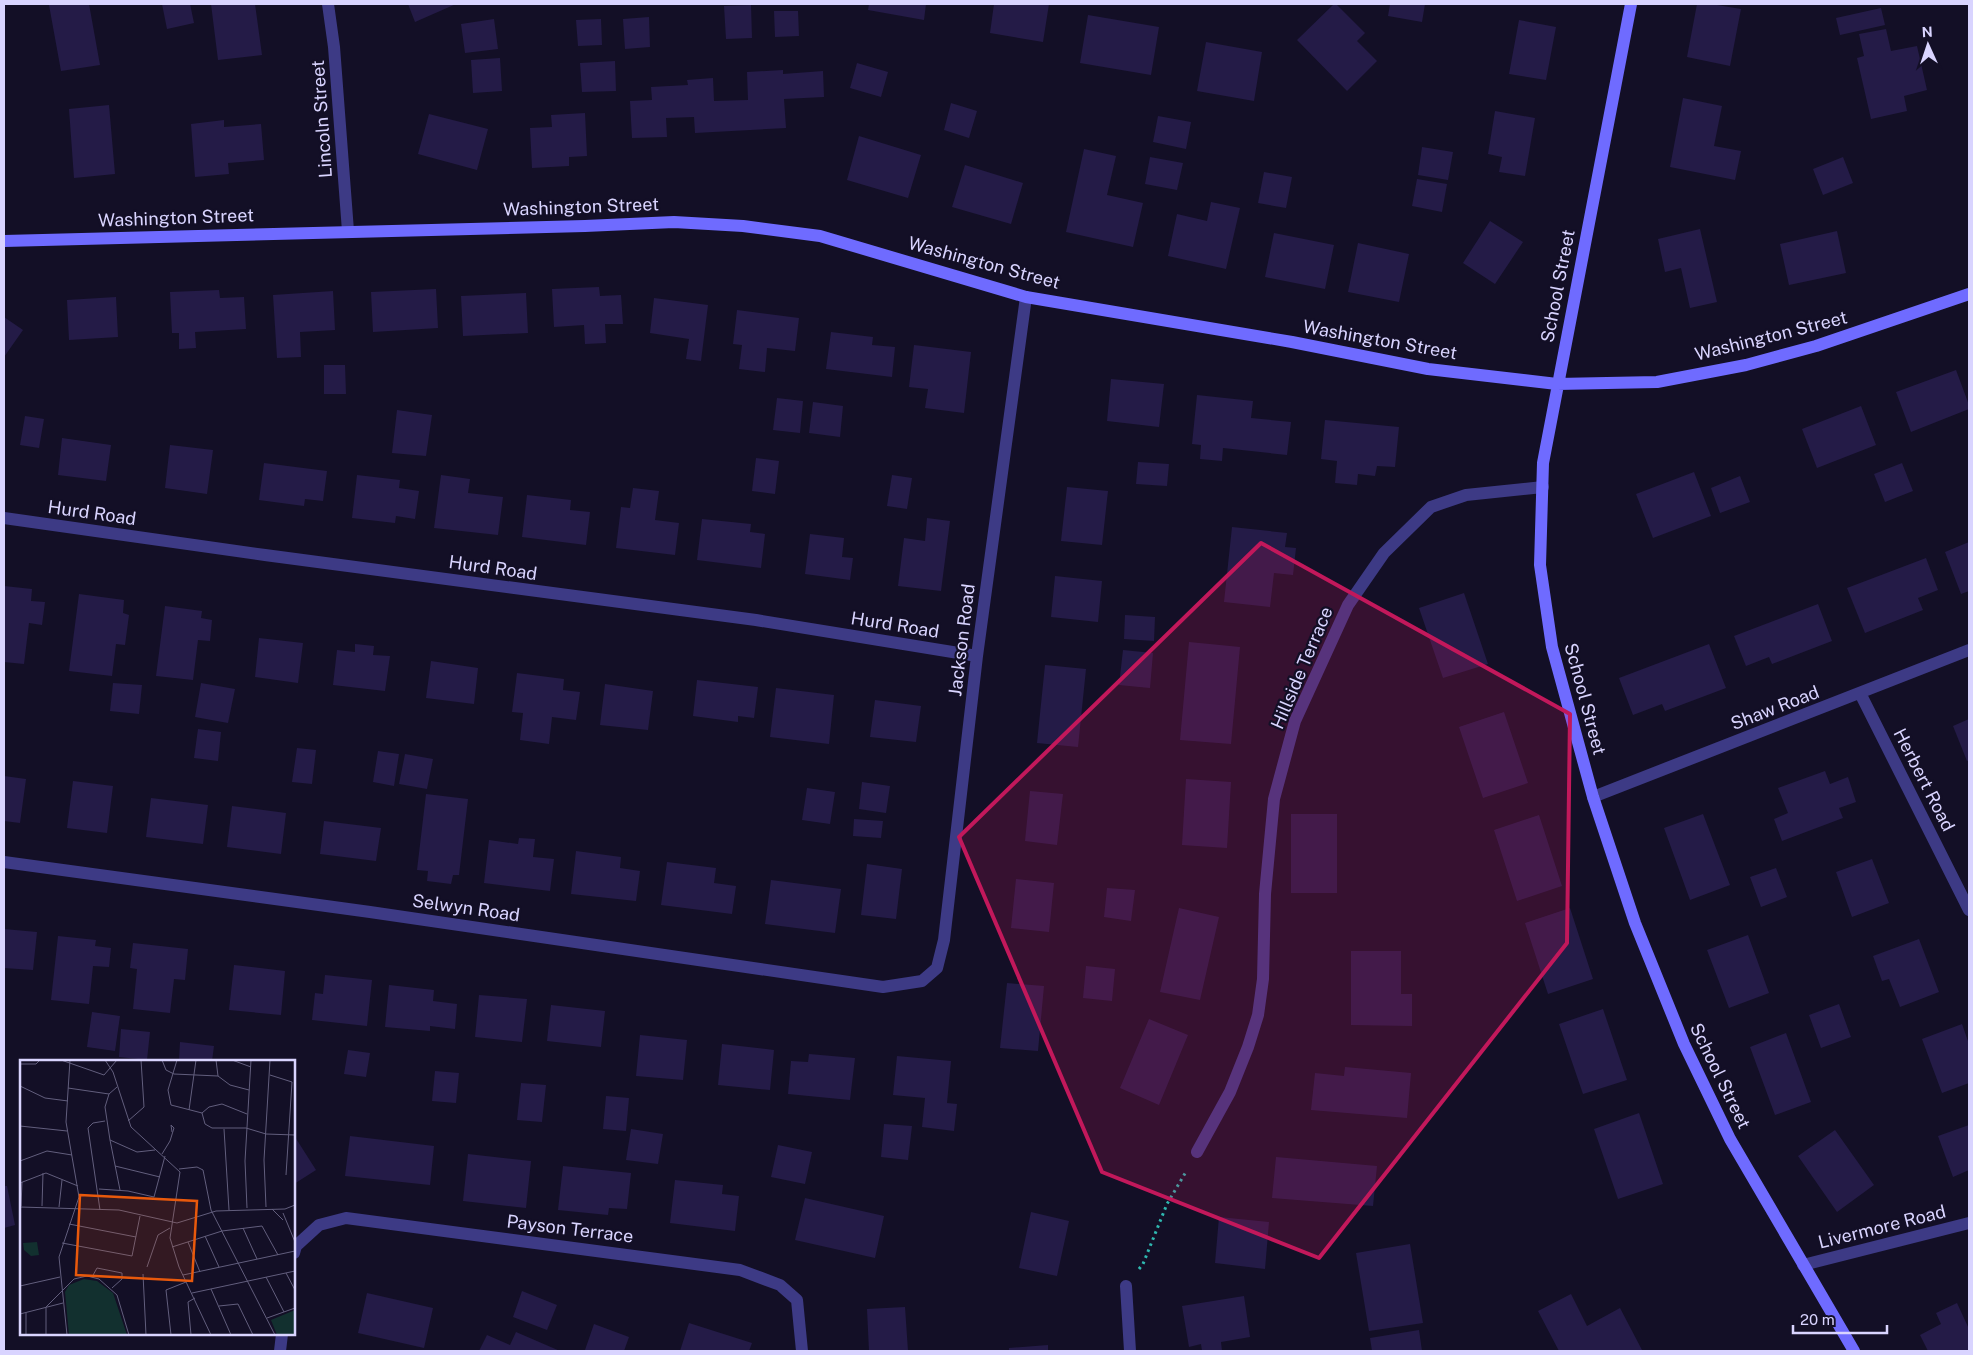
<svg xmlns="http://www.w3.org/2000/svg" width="1973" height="1355" font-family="'Public Sans',sans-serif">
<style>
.building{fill:#241b47}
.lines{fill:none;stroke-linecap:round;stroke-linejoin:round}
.path{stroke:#2fb8b0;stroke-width:3;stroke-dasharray:2.5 4;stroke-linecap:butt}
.street{stroke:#3d3a85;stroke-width:12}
.secondary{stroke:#6f6bff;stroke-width:12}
.marked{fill:#c2185b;fill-opacity:0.2;stroke:#c2185b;stroke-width:4;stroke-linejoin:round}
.labels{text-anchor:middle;stroke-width:4.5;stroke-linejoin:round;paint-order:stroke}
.street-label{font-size:18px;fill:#d9d4ff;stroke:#130f26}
.inset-road{fill:none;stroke:#625e7d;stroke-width:1}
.view{fill:#e8590c;fill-opacity:0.15;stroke:#e8590c;stroke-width:2.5}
.inset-edge{fill:none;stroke:#d9d4ff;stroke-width:2.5}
</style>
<rect width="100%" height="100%" fill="#130f26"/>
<path class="building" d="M 55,4 L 89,4 L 100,65 L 61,71 L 49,5 Z
M 162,4 L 190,4 L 194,23 L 167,29 Z
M 211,4 L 255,4 L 262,55 L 218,60 Z
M 408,4 L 456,4 L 415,22 Z
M 869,4 L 926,4 L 924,20 L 868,10 Z
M 994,4 L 1049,4 L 1043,42 L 990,33 Z
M 1334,4 L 1336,4 L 1365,33 L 1357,41 L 1377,61 L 1347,91 L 1297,40 Z
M 1390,4 L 1425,4 L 1422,22 L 1388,16 Z
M 1697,4 L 1711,4 L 1741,9 L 1730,66 L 1687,57 Z
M 751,5 L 752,38 L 726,39 L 724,6 Z
M 1881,8 L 1885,25 L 1840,35 L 1836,18 Z
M 774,11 L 798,11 L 799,36 L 775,37 Z
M 1088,15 L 1159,27 L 1151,75 L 1080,63 Z
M 649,17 L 650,47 L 625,49 L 623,19 Z
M 494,19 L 498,49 L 465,53 L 461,24 Z
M 601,19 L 602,45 L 578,46 L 576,20 Z
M 1519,20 L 1556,27 L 1546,80 L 1509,74 Z
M 1886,29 L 1891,51 L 1917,46 L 1927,90 L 1904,96 L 1907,111 L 1871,119 L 1857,58 L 1864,56 L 1859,34 Z
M 1206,42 L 1262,52 L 1254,101 L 1197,91 Z
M 500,58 L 502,91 L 473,93 L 471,60 Z
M 615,61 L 616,91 L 582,92 L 580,63 Z
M 857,63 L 888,72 L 881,97 L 850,88 Z
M 783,70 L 783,74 L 823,71 L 824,97 L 784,99 L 786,128 L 695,133 L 694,117 L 666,118 L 667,137 L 632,138 L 630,101 L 652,100 L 651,87 L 688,85 L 687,80 L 713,78 L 714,101 L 748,100 L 747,72 Z
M 1683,98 L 1722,106 L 1714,146 L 1741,151 L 1735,180 L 1670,167 Z
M 951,103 L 977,111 L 969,138 L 944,130 Z
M 109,105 L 115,174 L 74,178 L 69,109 Z
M 1495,111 L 1535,118 L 1525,176 L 1499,172 L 1502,157 L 1488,154 Z
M 585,113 L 587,156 L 569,157 L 569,166 L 532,168 L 530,128 L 552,127 L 551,115 Z
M 429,114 L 488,129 L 477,170 L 418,154 Z
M 1158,116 L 1191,122 L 1186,149 L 1153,142 Z
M 224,120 L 224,127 L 261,124 L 264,160 L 228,163 L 229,174 L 195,177 L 191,124 Z
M 859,136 L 921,155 L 908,198 L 847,180 Z
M 1422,147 L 1453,152 L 1448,180 L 1418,175 Z
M 1084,149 L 1116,156 L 1107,195 L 1143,203 L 1133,247 L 1066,232 Z
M 1150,157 L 1183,163 L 1177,190 L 1145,184 Z
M 1843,157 L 1853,183 L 1823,195 L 1813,169 Z
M 965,165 L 1023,183 L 1011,224 L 952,207 Z
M 1264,172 L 1292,177 L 1286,208 L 1258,203 Z
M 1417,179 L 1447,184 L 1442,212 L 1412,206 Z
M 1211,202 L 1240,208 L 1226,269 L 1168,256 L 1177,214 L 1207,221 Z
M 1490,221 L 1523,242 L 1495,284 L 1463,263 Z
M 1700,229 L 1717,302 L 1690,308 L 1681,268 L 1665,272 L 1658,239 Z
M 1837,231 L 1846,273 L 1789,285 L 1780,244 Z
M 1274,233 L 1334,245 L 1325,289 L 1265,277 Z
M 1358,243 L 1409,254 L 1399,302 L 1348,292 Z
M 599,287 L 600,296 L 621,295 L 623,324 L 605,324 L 606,343 L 585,344 L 584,325 L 554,327 L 552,289 Z
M 436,289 L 438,328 L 373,332 L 371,292 Z
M 219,290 L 220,298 L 244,297 L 246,329 L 195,332 L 196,348 L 179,349 L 179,333 L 172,333 L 170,292 Z
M 333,291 L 335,330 L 300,332 L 301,357 L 277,358 L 273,295 Z
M 526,293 L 528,333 L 463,336 L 461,296 Z
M 116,297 L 118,337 L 69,340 L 67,300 Z
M 654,298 L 708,305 L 701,361 L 686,359 L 689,339 L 650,333 Z
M 737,310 L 799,318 L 795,351 L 767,348 L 765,372 L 739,369 L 742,345 L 733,344 Z
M 4,317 L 23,330 L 4,357 Z
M 831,332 L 873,337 L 872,345 L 895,347 L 892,377 L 826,369 Z
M 914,345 L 971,352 L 964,413 L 925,408 L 928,389 L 909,387 Z
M 324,365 L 345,365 L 346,394 L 324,394 Z
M 1956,370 L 1969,405 L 1969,409 L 1911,432 L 1896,392 Z
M 1111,379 L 1164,384 L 1159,427 L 1107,421 Z
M 1197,395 L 1253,401 L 1251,418 L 1291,422 L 1287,455 L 1223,448 L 1222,461 L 1200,459 L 1201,445 L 1192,444 Z
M 777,398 L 803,401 L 800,433 L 773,430 Z
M 813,402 L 843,406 L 840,437 L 809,433 Z
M 1861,406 L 1876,445 L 1817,468 L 1802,429 Z
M 397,410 L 432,415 L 426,456 L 392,453 Z
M 25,416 L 44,419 L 39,448 L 20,445 Z
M 1325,420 L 1399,427 L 1395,467 L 1377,466 L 1375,476 L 1358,474 L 1357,485 L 1335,483 L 1337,461 L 1321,459 Z
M 62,438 L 111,445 L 106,481 L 58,475 Z
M 170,445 L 213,450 L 207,494 L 165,488 Z
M 756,458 L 779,461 L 775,494 L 752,491 Z
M 1138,462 L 1169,464 L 1167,486 L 1136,484 Z
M 264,463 L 327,471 L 323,501 L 305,499 L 304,506 L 259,500 Z
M 1902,463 L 1913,491 L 1885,502 L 1874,474 Z
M 1694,472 L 1711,516 L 1653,538 L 1636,494 Z
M 357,475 L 400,480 L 399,488 L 419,491 L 415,519 L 396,516 L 395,523 L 352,518 Z
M 441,475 L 470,479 L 468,493 L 503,497 L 498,535 L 434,528 Z
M 892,475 L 912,478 L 907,509 L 887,506 Z
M 1740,476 L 1750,502 L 1720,513 L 1711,488 Z
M 1067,487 L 1108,491 L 1102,545 L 1061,541 Z
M 633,488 L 659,491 L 655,520 L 679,523 L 675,555 L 616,548 L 621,507 L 630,508 Z
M 527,495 L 571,500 L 570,510 L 590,512 L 586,545 L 522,537 Z
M 927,518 L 950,521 L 941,591 L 898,586 L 904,538 L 925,541 Z
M 702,519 L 751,524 L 750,532 L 765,534 L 761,568 L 697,560 Z
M 1232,527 L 1287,533 L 1285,547 L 1296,548 L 1293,575 L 1274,573 L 1270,607 L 1224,602 Z
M 810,534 L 844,538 L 842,557 L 853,558 L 850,580 L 805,574 Z
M 1969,542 L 1969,591 L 1961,594 L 1945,552 Z
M 1926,558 L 1938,590 L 1918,598 L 1923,610 L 1865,633 L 1847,588 Z
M 1055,576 L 1102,581 L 1098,622 L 1051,617 Z
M 4,586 L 32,589 L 31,601 L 45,602 L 42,625 L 29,623 L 24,664 L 4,662 Z
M 1464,593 L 1488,664 L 1443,678 L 1419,608 Z
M 79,594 L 124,600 L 123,613 L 129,615 L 125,645 L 116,644 L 112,676 L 69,671 Z
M 1818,604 L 1832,641 L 1772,664 L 1769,657 L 1746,666 L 1734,636 Z
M 165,606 L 202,611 L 201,618 L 212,620 L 210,641 L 198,640 L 193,680 L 156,676 Z
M 1125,615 L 1155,617 L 1154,641 L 1124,639 Z
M 259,638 L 303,643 L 298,683 L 255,677 Z
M 1189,642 L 1240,647 L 1231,744 L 1180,740 Z
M 355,644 L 374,646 L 373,655 L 390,656 L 385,691 L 333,685 L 337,650 L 355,652 Z
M 1709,644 L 1726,688 L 1665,711 L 1662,704 L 1633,715 L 1619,678 Z
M 1123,650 L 1153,653 L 1150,688 L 1119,685 Z
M 431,661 L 478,668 L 474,704 L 426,698 Z
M 1045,665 L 1086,669 L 1078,747 L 1037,743 Z
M 517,673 L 564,679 L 563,690 L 580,692 L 576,720 L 552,717 L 549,744 L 520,740 L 523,713 L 512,712 Z
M 697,680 L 758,687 L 754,718 L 738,716 L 738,722 L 693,716 Z
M 113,683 L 142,685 L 139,714 L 110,711 Z
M 201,683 L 235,689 L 228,723 L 195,717 Z
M 605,684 L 653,691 L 648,730 L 600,725 Z
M 776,688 L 834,695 L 829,744 L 770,737 Z
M 875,700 L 921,706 L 916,742 L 870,737 Z
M 1504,712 L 1528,783 L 1483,798 L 1459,727 Z
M 1969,719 L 1969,760 L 1967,761 L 1953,726 Z
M 198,729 L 221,732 L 218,761 L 194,758 Z
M 297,748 L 316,750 L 312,784 L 292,782 Z
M 378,751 L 399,754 L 394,786 L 373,782 Z
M 405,754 L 433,759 L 427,789 L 399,784 Z
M 1825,771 L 1830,784 L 1848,777 L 1856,802 L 1839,808 L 1843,818 L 1782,841 L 1774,819 L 1788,813 L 1778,788 Z
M 4,776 L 26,779 L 20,823 L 4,821 Z
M 1186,779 L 1231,782 L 1227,848 L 1182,845 Z
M 73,781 L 113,786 L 107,833 L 67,828 Z
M 862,782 L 890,786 L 886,813 L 859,809 Z
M 807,788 L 835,792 L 830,824 L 802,820 Z
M 1030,791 L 1063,794 L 1057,845 L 1025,841 Z
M 426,794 L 468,799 L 459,875 L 453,875 L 451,884 L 427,881 L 428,871 L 417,870 Z
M 151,798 L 208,805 L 203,844 L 146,837 Z
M 232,806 L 286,813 L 281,854 L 227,847 Z
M 1291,814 L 1337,814 L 1337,893 L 1291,893 Z
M 1703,814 L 1730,885 L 1690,900 L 1664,828 Z
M 1539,815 L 1562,886 L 1517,901 L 1494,830 Z
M 854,819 L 883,821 L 881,838 L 853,836 Z
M 324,821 L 381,828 L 376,861 L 320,854 Z
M 519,838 L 535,839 L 533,857 L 554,859 L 550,891 L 484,883 L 489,840 L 518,844 Z
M 576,851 L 621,857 L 620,868 L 640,871 L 636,901 L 571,894 Z
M 1872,859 L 1889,903 L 1852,917 L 1836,872 Z
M 667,862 L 716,868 L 714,883 L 736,886 L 732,914 L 661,905 Z
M 867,864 L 902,869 L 896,919 L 861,915 Z
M 1776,868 L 1787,897 L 1761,907 L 1750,877 Z
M 1016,879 L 1054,883 L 1049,932 L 1011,928 Z
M 771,880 L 841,889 L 835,933 L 765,924 Z
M 1107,888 L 1135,890 L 1131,921 L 1104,917 Z
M 1179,908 L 1219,917 L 1200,1000 L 1160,992 Z
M 1570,908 L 1593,979 L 1548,994 L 1525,923 Z
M 4,929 L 37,932 L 33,970 L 4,968 Z
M 1748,935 L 1769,993 L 1729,1008 L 1707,950 Z
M 58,936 L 96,940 L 95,946 L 111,948 L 109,967 L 93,966 L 89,1004 L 51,1000 Z
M 1919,939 L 1939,992 L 1900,1007 L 1889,979 L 1882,981 L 1873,956 Z
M 133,943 L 188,949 L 185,980 L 174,979 L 170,1013 L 133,1009 L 137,969 L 130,968 Z
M 1351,951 L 1401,951 L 1401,994 L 1412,994 L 1412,1026 L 1351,1025 Z
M 234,965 L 285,971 L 281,1015 L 229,1010 Z
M 1086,966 L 1115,969 L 1112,1001 L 1083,998 Z
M 325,975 L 372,980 L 367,1026 L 312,1020 L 315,993 L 323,994 Z
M 1007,983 L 1044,986 L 1038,1051 L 1000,1048 Z
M 389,985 L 434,990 L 433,1001 L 457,1004 L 455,1029 L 430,1026 L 430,1031 L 385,1027 Z
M 479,995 L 527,999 L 522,1042 L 475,1037 Z
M 1839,1004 L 1851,1037 L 1821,1048 L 1809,1015 Z
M 551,1005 L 605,1011 L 601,1047 L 547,1041 Z
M 1603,1009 L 1627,1080 L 1583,1094 L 1559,1024 Z
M 92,1012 L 120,1016 L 115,1051 L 87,1047 Z
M 1149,1019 L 1188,1035 L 1159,1105 L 1120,1088 Z
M 1962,1024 L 1969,1044 L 1969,1083 L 1942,1093 L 1922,1039 Z
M 121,1029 L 150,1032 L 147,1060 L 119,1057 Z
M 1786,1033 L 1811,1102 L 1775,1115 L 1750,1047 Z
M 640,1035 L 687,1040 L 683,1080 L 636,1076 Z
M 180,1042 L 214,1046 L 212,1061 L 179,1061 Z
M 722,1044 L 774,1050 L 770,1090 L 718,1085 Z
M 348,1050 L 370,1053 L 366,1077 L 344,1074 Z
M 809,1054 L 855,1058 L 850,1100 L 788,1094 L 791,1061 L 808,1062 Z
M 897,1056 L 951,1061 L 947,1103 L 957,1104 L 954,1131 L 922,1127 L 925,1098 L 893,1095 Z
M 1345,1067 L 1411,1073 L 1407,1118 L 1311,1110 L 1315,1073 L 1344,1076 Z
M 435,1071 L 459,1073 L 456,1103 L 432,1101 Z
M 521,1083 L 546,1085 L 542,1122 L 517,1120 Z
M 606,1096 L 629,1098 L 626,1131 L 603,1129 Z
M 1639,1113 L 1663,1184 L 1618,1199 L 1594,1129 Z
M 884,1124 L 912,1126 L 908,1160 L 881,1157 Z
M 1969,1125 L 1969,1170 L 1953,1177 L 1938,1136 Z
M 631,1129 L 663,1134 L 658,1164 L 626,1160 Z
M 1835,1130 L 1874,1185 L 1837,1212 L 1798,1156 Z
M 350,1136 L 434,1146 L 430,1185 L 345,1176 Z
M 295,1137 L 316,1170 L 294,1184 L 294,1138 Z
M 778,1145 L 812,1152 L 805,1184 L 771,1177 Z
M 468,1154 L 531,1161 L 526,1208 L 463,1201 Z
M 1276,1157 L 1377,1166 L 1373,1206 L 1272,1198 Z
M 563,1166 L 631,1173 L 627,1209 L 609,1208 L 608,1215 L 558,1210 Z
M 675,1180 L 723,1185 L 722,1194 L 739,1196 L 735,1231 L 670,1223 Z
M 4,1186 L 7,1186 L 15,1225 L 4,1228 Z
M 805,1198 L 884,1216 L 875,1258 L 795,1240 Z
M 1031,1212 L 1069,1221 L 1057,1276 L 1019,1268 Z
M 1219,1217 L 1269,1222 L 1265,1269 L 1215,1263 Z
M 1410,1244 L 1423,1323 L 1369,1331 L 1356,1253 Z
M 522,1291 L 557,1305 L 547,1330 L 513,1317 Z
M 367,1293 L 433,1308 L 424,1348 L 358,1333 Z
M 1571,1294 L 1587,1326 L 1620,1308 L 1642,1350 L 1559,1351 L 1538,1311 Z
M 1244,1296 L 1250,1337 L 1221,1342 L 1222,1351 L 1202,1351 L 1201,1344 L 1189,1347 L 1182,1306 Z
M 1957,1303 L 1969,1329 L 1969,1351 L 1928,1351 L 1920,1335 L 1941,1324 L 1936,1313 Z
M 905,1307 L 908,1351 L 869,1351 L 867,1309 Z
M 689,1323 L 752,1343 L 749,1351 L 680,1351 Z
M 594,1324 L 629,1337 L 624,1351 L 585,1350 Z
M 1419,1330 L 1422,1351 L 1372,1351 L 1370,1338 Z
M 516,1332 L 560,1351 L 479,1351 L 487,1335 L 510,1345 Z
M 1048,1345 L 1048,1351 L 1009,1351 L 1009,1348 Z"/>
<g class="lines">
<path class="path" d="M 1139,1269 L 1143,1264 L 1167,1204 L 1187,1170"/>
<path class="street" d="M 328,4 L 334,47 L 348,231
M 4,518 L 265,555 L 756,620 L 977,656
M 1860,693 L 1969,910
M 1593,797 L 1969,650
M 4,862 L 370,912 L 883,987 L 922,981 L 937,968 L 944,940 L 977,656 L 1026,297
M 1197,1152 L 1230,1092 L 1248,1047 L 1258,1015 L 1263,979 L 1265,894 L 1274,799 L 1295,721 L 1348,605 L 1384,553 L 1431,507 L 1466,495 L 1543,487
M 294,1253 L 296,1246 L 319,1225 L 346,1218 L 740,1270 L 780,1285 L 797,1300 L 802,1351
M 1803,1265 L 1969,1223
M 1126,1286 L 1130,1351
M 280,1351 L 282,1334"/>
<path class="secondary" d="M 1631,4 L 1543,463 L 1540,565 L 1552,647 L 1593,797 L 1635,923 L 1684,1044 L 1730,1139 L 1854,1351
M 4,241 L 585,226 L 674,222 L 743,226 L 820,236 L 1026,297 L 1292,342 L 1428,369 L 1557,384 L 1657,382 L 1746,365 L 1816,346 L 1969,294"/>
</g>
<path class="marked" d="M 1261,543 L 1570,714 L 1567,943 L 1319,1258 L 1102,1172 L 959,837 Z"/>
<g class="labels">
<g class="street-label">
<text transform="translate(322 119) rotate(-94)" y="6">Lincoln Street</text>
<text transform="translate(581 207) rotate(-2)" y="6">Washington Street</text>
<text transform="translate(176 218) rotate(-2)" y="6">Washington Street</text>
<text transform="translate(984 263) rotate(15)" y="6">Washington Street</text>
<text transform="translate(1558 286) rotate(-79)" y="6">School Street</text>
<text transform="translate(1771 336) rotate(-14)" y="6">Washington Street</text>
<text transform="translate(1380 340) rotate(10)" y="6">Washington Street</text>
<text transform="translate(92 513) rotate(8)" y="6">Hurd Road</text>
<text transform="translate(493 568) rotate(8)" y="6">Hurd Road</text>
<text transform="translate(895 625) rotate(9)" y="6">Hurd Road</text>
<text transform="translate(962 640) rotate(-83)" y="6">Jackson Road</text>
<text transform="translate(1302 668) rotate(-67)" y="6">Hillside Terrace</text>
<text transform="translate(1585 699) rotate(75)" y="6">School Street</text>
<text transform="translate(1775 708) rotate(-21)" y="6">Shaw Road</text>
<text transform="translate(1924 780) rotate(63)" y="6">Herbert Road</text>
<text transform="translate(466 908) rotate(8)" y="6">Selwyn Road</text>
<text transform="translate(1720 1076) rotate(64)" y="6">School Street</text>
<text transform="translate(1882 1227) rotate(-14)" y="6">Livermore Road</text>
<text transform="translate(570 1229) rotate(7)" y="6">Payson Terrace</text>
</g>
</g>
<g transform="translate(20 1060)">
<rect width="275" height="275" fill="#130f26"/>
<path d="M 17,182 L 19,195 L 11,196 L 4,190 L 3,183 ZM 64,219 L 77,221 L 93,233 L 107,275 L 49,275 L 45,232 L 49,225 ZM 275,250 L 275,275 L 257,275 L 251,260 Z" fill="#12302f"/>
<path class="inset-road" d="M 41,0 L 84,15 L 97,0M 85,0 L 93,12 L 111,67 L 160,112 L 150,178 L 159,207 L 191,275M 142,0 L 146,10 L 154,14 L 198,16M 157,0 L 148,30 L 151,45 L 182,53 L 189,47 L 202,44 L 227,54M 196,0 L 198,16 L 210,25 L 229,30M 212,0 L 231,7M 0,4 L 16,4 L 20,0M 250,15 L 272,22 L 266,115M 0,26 L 25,38 L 48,41M 97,27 L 89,34 L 85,47 L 90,80 L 117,92 L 135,90M 48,28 L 89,34M 169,50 L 176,0M 182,53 L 185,64 L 192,68 L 226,68 L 246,74 L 275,75M 108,61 L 124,47 L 121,0M 0,66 L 47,71M 204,69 L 209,150M 90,80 L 100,130M 142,94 L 150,81 L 154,68 L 151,65 L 152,72M 0,101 L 27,91 L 52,95M 95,106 L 140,117M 159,109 L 177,107 L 183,110 L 191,150 L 255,275M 0,123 L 26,113 L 58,126M 79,129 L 108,131 L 134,137 L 145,96M 1,146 L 2,122M 22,146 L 23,113M 0,147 L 99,150 L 157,163 L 196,151 L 265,149 L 275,145M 39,147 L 42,120M 246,147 L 244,100 L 250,0M 227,148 L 225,101 L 231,0M 252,149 L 263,160M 80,150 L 68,68 L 73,63 L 85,61M 263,153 L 275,182M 49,164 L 116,177M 223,168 L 237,199M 185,176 L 199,207M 168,182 L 180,212M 42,183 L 112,196 L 120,156M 152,187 L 202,171 L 242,166 L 258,195M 127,207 L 138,175 L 150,168M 266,213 L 275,230M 123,214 L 126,275M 163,215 L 275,191M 72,217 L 77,208 L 102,213 L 102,219 L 92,228M 246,217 L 264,252M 0,226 L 40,217M 191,229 L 211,275M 172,233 L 275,211M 199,246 L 218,244 L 233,275M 26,247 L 54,219 L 67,216 L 79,219 L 97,235 L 109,275M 0,254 L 43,243M 247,258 L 275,248M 6,275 L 6,253M 26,275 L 26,248M 47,275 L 39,197 L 59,137 L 46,62 L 50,0M 151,275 L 146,230 L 166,222M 171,275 L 168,242 L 175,238"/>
<path class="view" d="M 60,135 L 177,141 L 172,221 L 56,215 Z"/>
<rect width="275" height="275" class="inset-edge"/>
</g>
<rect width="1973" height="1355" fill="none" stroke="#d9d4ff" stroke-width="10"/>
<g transform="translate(1928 45) rotate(357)" stroke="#130f26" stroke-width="4" paint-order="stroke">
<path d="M0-4L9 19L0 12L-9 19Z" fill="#d9d4ff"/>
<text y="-8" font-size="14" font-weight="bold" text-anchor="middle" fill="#d9d4ff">N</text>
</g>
<path d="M1793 1325v8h94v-8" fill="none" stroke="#d9d4ff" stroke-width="2.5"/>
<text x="1800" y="1325" font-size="15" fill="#d9d4ff" stroke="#130f26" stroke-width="4" paint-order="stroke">20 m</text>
</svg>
